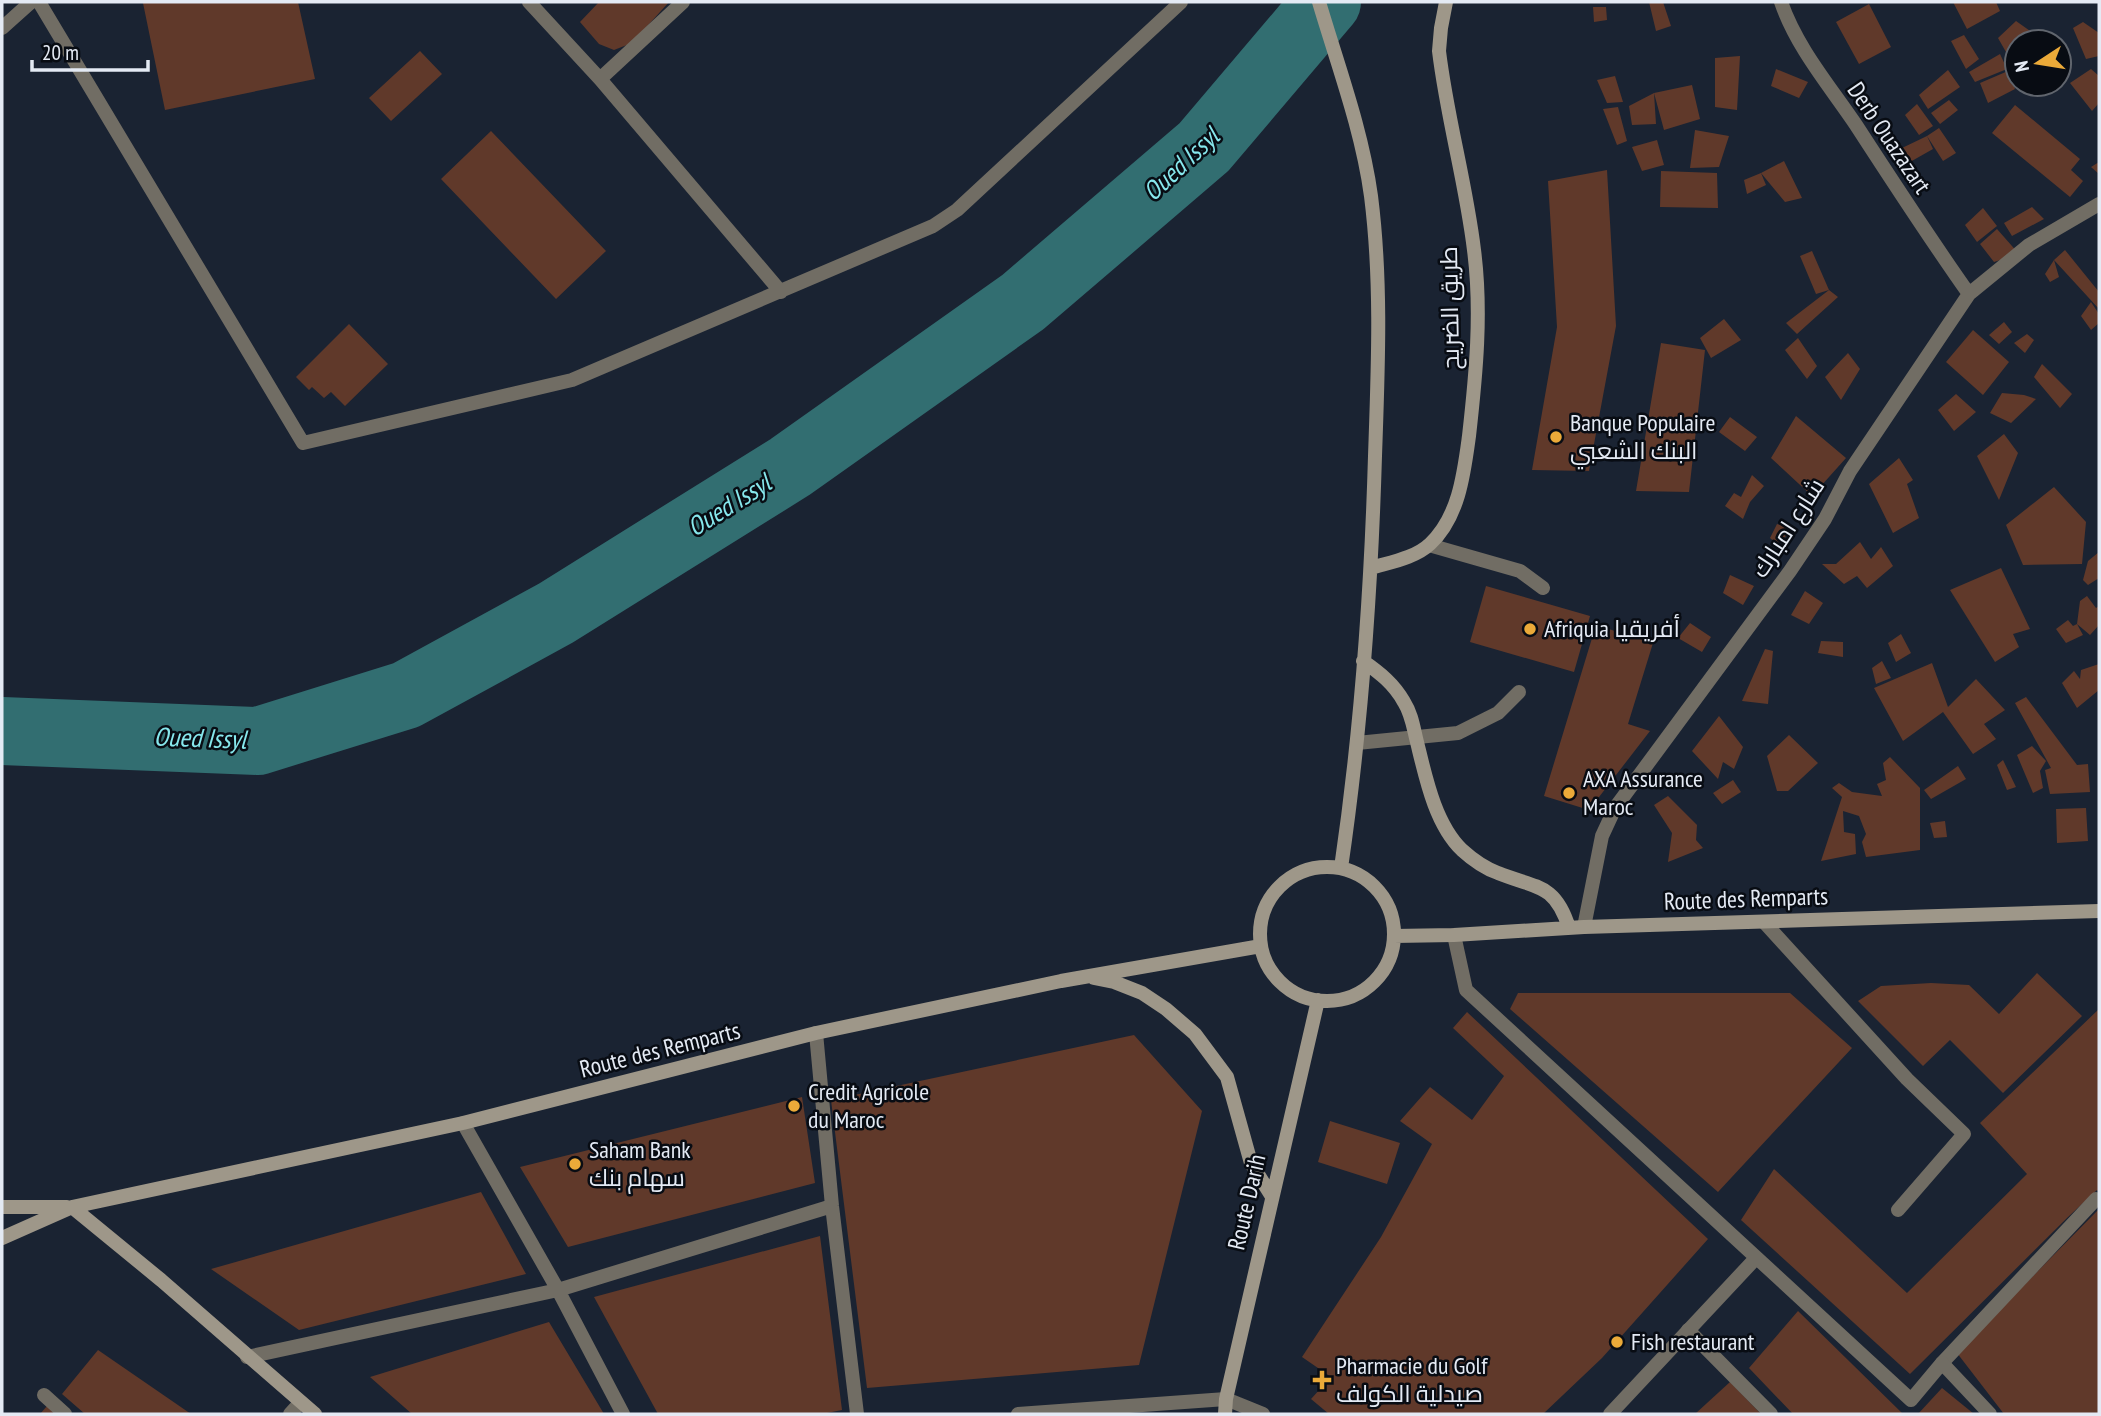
<svg xmlns="http://www.w3.org/2000/svg" width="2101" height="1416" font-family="'PT Sans Narrow',Cairo,sans-serif">
<style>
.lines{fill:none;stroke-linecap:round;stroke-linejoin:round}
.river{stroke:#326e71;stroke-width:68}
.building{fill:#60392a}
.lane{stroke:#716d64;stroke-width:14}
.street{stroke:#716d64;stroke-width:14}
.secondary{stroke:#9e9789;stroke-width:14}
.poi-dot{fill:#ebaa39;stroke:#080c13;stroke-width:2.5}
.labels{text-anchor:middle;stroke-width:5;stroke-linejoin:round;paint-order:stroke}
.street-label{font-size:24px;fill:#e4eaf4;stroke:#080c13}
.poi-label{font-size:24px;fill:#e4eaf4;stroke:#080c13;text-anchor:start}
.water-label{font-size:26px;font-style:italic;fill:#87e8ed;stroke:#080c13}
</style>
<rect width="100%" height="100%" fill="#1a2332"/>
<g class="lines">
<path class="river" d="M 2,731 L 258,741 L 406,695 L 556,613 L 790,467 L 1023,302 L 1204,147 L 1327,2"/>
</g>
<path class="building" d="M 147,2 L 298,2 L 315,79 L 165,110 L 143,3 Z
M 599,2 L 669,2 L 632,43 L 614,50 L 599,44 L 580,22 Z
M 1649,2 L 1663,2 L 1671,26 L 1656,31 Z
M 1953,2 L 1996,2 L 2000,11 L 1967,29 Z
M 1869,4 L 1891,47 L 1859,64 L 1836,22 Z
M 1593,7 L 1606,7 L 1607,20 L 1594,22 Z
M 2016,21 L 2033,33 L 2022,40 L 2026,42 L 2017,42 L 2017,54 L 2010,59 L 1998,38 Z
M 2083,22 L 2099,33 L 2099,56 L 2086,59 L 2073,28 Z
M 1964,35 L 1979,59 L 1966,69 L 1951,41 Z
M 420,51 L 442,74 L 391,121 L 369,98 Z
M 2000,54 L 2007,69 L 1975,82 L 1969,72 Z
M 1740,56 L 1737,110 L 1715,107 L 1715,58 Z
M 1776,69 L 1808,82 L 1799,98 L 1771,86 Z
M 2091,69 L 2099,76 L 2099,103 L 2092,111 L 2070,83 Z
M 1948,70 L 1960,87 L 1928,109 L 1919,95 Z
M 2008,71 L 2015,89 L 1988,103 L 1980,83 Z
M 1615,76 L 1623,102 L 1607,103 L 1597,80 Z
M 1692,85 L 1700,119 L 1664,130 L 1654,93 Z
M 1654,93 L 1656,124 L 1632,125 L 1629,106 Z
M 1949,100 L 1958,110 L 1940,124 L 1931,113 Z
M 1917,104 L 1933,126 L 1919,135 L 1905,115 Z
M 2015,105 L 2080,159 L 2071,170 L 2083,181 L 2070,197 L 1992,133 Z
M 1618,107 L 1627,141 L 1617,145 L 1603,109 Z
M 1939,128 L 1956,153 L 1943,161 L 1927,136 Z
M 1695,130 L 1729,136 L 1719,167 L 1690,168 Z
M 491,131 L 606,251 L 556,299 L 441,179 Z
M 1927,136 L 1933,149 L 1910,162 L 1902,148 Z
M 1657,140 L 1664,165 L 1642,171 L 1632,147 Z
M 1784,161 L 1802,198 L 1785,202 L 1761,173 Z
M 2099,162 L 2099,174 L 2091,167 Z
M 1607,170 L 1616,326 L 1589,471 L 1532,470 L 1557,327 L 1548,181 Z
M 1661,171 L 1717,173 L 1718,208 L 1660,207 Z
M 1761,173 L 1766,185 L 1747,194 L 1744,180 Z
M 2032,207 L 2044,219 L 2012,236 L 2004,223 Z
M 1983,208 L 1997,226 L 1977,242 L 1965,225 Z
M 1997,229 L 2019,254 L 1994,262 L 1980,244 Z
M 2065,250 L 2099,292 L 2099,309 L 2054,260 Z
M 1812,251 L 1829,290 L 1816,294 L 1800,256 Z
M 2054,260 L 2059,277 L 2050,282 L 2045,274 Z
M 1829,290 L 1838,297 L 1797,334 L 1786,323 Z
M 2091,302 L 2099,314 L 2099,323 L 2091,330 L 2081,316 Z
M 1724,319 L 1741,340 L 1711,358 L 1700,338 Z
M 2004,322 L 2012,332 L 1999,344 L 1989,335 Z
M 349,324 L 388,364 L 345,406 L 331,392 L 324,398 L 312,387 L 309,390 L 296,377 Z
M 1973,330 L 2009,362 L 1983,395 L 1946,362 Z
M 2027,334 L 2034,340 L 2025,353 L 2014,343 Z
M 1798,338 L 1817,366 L 1807,379 L 1785,350 Z
M 1661,343 L 1705,350 L 1689,492 L 1636,491 Z
M 1848,353 L 1860,369 L 1841,400 L 1825,377 Z
M 2042,364 L 2072,394 L 2060,408 L 2034,377 Z
M 2002,393 L 2024,395 L 2036,399 L 2011,423 L 1990,413 Z
M 1956,394 L 1976,412 L 1954,431 L 1938,410 Z
M 1796,416 L 1846,458 L 1812,496 L 1771,458 Z
M 1730,417 L 1757,437 L 1745,451 L 1719,432 Z
M 2004,434 L 2018,453 L 1999,500 L 1977,456 Z
M 1899,458 L 1913,480 L 1907,484 L 1919,518 L 1893,533 L 1869,484 Z
M 1752,475 L 1764,486 L 1750,502 L 1743,519 L 1725,506 L 1734,493 L 1741,497 Z
M 2054,487 L 2086,522 L 2082,564 L 2023,565 L 2006,525 Z
M 1777,524 L 1794,529 L 1777,544 L 1770,538 Z
M 1860,542 L 1871,559 L 1881,547 L 1893,566 L 1867,588 L 1857,576 L 1844,584 L 1822,564 L 1836,564 Z
M 2099,552 L 2099,578 L 2088,585 L 2083,580 L 2088,561 Z
M 2001,568 L 2030,629 L 2013,634 L 2019,647 L 1995,662 L 1950,590 Z
M 1730,575 L 1754,586 L 1743,605 L 1723,593 Z
M 1486,586 L 1590,616 L 1574,672 L 1470,642 Z
M 1805,591 L 1823,603 L 1809,624 L 1791,615 Z
M 2087,596 L 2096,608 L 2099,606 L 2099,625 L 2090,635 L 2077,624 L 2080,601 Z
M 2068,620 L 2073,626 L 2077,624 L 2083,635 L 2066,643 L 2056,629 Z
M 1690,623 L 1711,637 L 1702,652 L 1678,638 Z
M 1596,625 L 1653,643 L 1628,724 L 1650,731 L 1589,810 L 1544,796 Z
M 1901,634 L 1911,653 L 1896,662 L 1888,643 Z
M 1821,641 L 1843,642 L 1843,657 L 1818,653 Z
M 1765,649 L 1773,651 L 1768,704 L 1742,701 Z
M 1882,661 L 1891,678 L 1876,684 L 1872,668 Z
M 1932,663 L 1948,707 L 1976,679 L 2005,710 L 1984,724 L 1996,739 L 1973,754 L 1943,712 L 1903,741 L 1874,688 Z
M 2099,664 L 2099,690 L 2077,708 L 2062,683 L 2074,671 L 2080,679 L 2081,670 Z
M 2026,697 L 2077,765 L 2088,764 L 2090,792 L 2050,794 L 2045,770 L 2051,768 L 2015,703 Z
M 1719,716 L 1743,747 L 1734,769 L 1723,762 L 1718,779 L 1692,751 Z
M 1789,735 L 1818,763 L 1788,791 L 1777,791 L 1767,756 Z
M 2032,746 L 2046,761 L 2040,771 L 2043,788 L 2033,793 L 2017,755 Z
M 1890,757 L 1920,788 L 1920,850 L 1866,857 L 1862,842 L 1866,834 L 1859,816 L 1843,811 L 1844,832 L 1855,834 L 1856,854 L 1821,861 L 1842,797 L 1832,788 L 1839,783 L 1852,792 L 1882,796 L 1877,784 L 1886,780 L 1883,763 Z
M 2003,760 L 2016,787 L 2007,790 L 1997,765 Z
M 1958,766 L 1966,779 L 1931,799 L 1924,790 Z
M 1733,780 L 1741,792 L 1722,804 L 1713,793 Z
M 1668,796 L 1697,825 L 1696,840 L 1703,848 L 1668,862 L 1672,833 L 1654,805 Z
M 2086,808 L 2088,841 L 2057,843 L 2056,809 Z
M 1945,821 L 1947,837 L 1934,838 L 1930,823 Z
M 2037,973 L 2082,1016 L 2003,1093 L 1950,1040 L 1923,1066 L 1858,1001 L 1881,986 L 1931,983 L 1969,985 L 1999,1014 Z
M 1518,993 L 1790,993 L 1852,1048 L 1718,1192 L 1510,1009 Z
M 2099,1009 L 2099,1193 L 2097,1190 L 2068,1217 L 1910,1374 L 1741,1220 L 1774,1169 L 1907,1293 L 2027,1174 L 1980,1123 Z
M 1467,1012 L 1708,1239 L 1602,1358 L 1543,1414 L 1329,1414 L 1311,1399 L 1331,1377 L 1302,1357 L 1381,1237 L 1432,1144 L 1400,1121 L 1430,1087 L 1472,1120 L 1504,1076 L 1453,1028 Z
M 1134,1035 L 1202,1111 L 1139,1365 L 867,1388 L 831,1100 Z
M 802,1097 L 815,1183 L 568,1247 L 520,1167 Z
M 1330,1121 L 1400,1143 L 1387,1184 L 1318,1162 Z
M 481,1192 L 526,1274 L 299,1330 L 211,1269 Z
M 2099,1209 L 2099,1414 L 2004,1414 L 1957,1353 Z
M 820,1236 L 842,1410 L 822,1414 L 658,1414 L 594,1297 Z
M 1798,1311 L 1903,1414 L 1793,1414 L 1749,1368 Z
M 549,1322 L 604,1414 L 412,1414 L 370,1377 Z
M 98,1350 L 191,1414 L 85,1414 L 62,1394 Z
M 1730,1382 L 1761,1414 L 1695,1414 Z
M 1942,1388 L 1974,1414 L 1918,1414 Z
M 47,1406 L 56,1414 L 40,1414 Z"/>
<g class="lines">
<path class="lane" d="M 1429,545 L 1520,571 L 1543,588
M 1357,743 L 1458,733 L 1498,713 L 1519,692
M 1764,922 L 1907,1079 L 1964,1134 L 1898,1210
M 816,1033 L 832,1206 L 857,1414
M 463,1123 L 558,1290 L 623,1414
M 1688,1330 L 1771,1414
M 247,1357 L 558,1290 L 832,1206
M 1942,1363 L 2096,1199
M 1018,1414 L 1226,1399"/>
<path class="street" d="M 39,2 L 303,443 L 572,380 L 933,226 L 957,210 L 1181,2
M 529,2 L 600,79 L 781,292
M 1781,2 C 1797,48 1829,85 1856,125 C 1893,182 1930,239 1969,294
M 2,28 L 31,2
M 600,79 L 683,2
M 1584,927 L 1602,836 L 1615,808 L 1790,571 L 1825,519 L 1850,471 L 1969,294 L 2029,245 L 2099,204
M 1454,935 L 1466,990 L 1911,1400 L 1942,1363 L 1990,1414
M 44,1395 L 65,1414
M 1226,1399 L 1263,1414
M 290,1414 L 300,1403
M 1610,1414 L 1756,1258"/>
<path class="secondary" d="M 1319,2 C 1338,66 1362,130 1371,196 C 1382,283 1378,369 1375,456 C 1371,594 1361,732 1341,868
M 1371,568 C 1391,562 1415,558 1430,544 C 1459,517 1464,473 1469,436 C 1476,374 1482,312 1474,250 C 1466,183 1447,118 1439,51 L 1441,28 L 1446,2
M 1363,661 C 1380,673 1394,684 1404,702 C 1411,713 1413,725 1416,738 C 1425,774 1434,823 1462,850 C 1473,860 1484,868 1498,873 C 1534,888 1555,882 1569,928
M1260 934a67 67 0 1 1 134 0a67 67 0 1 1-134 0Z
M 1394,936 L 1454,935 L 1584,927 L 2099,911
M 1094,978 L 1114,982 L 1142,993 L 1166,1009 L 1195,1034 L 1227,1077 L 1251,1163 L 1271,1195
M 2,1207 L 67,1207
M 72,1207 L 161,1280 L 315,1414
M 2,1238 L 72,1207 L 463,1123 L 816,1033 L 1061,981 L 1261,946
M 1225,1414 L 1226,1399 L 1318,1000"/>
</g>
<g class="poi-dot">
<circle cx="1556" cy="437" r="7"/>
<circle cx="1530" cy="629" r="7"/>
<circle cx="1569" cy="793" r="7"/>
<circle cx="794" cy="1106" r="7"/>
<circle cx="575" cy="1164" r="7"/>
<circle cx="1617" cy="1342" r="7"/>
<path d="M1318.5 1369.5h7v7h7v7h-7v7h-7v-7h-7v-7h7z"/>
</g>
<g class="labels">
<g class="street-label">
<text transform="translate(1889 138) rotate(56)" y="8">Derb Ouazazart</text>
<text transform="translate(1450 308) rotate(-91)" y="8">طريق الضريح</text>
<text transform="translate(1788 528) rotate(-57)" y="8">شارع امبارك</text>
<text transform="translate(1746 899) rotate(-2)" y="8">Route des Remparts</text>
<text transform="translate(660 1050) rotate(-14)" y="8">Route des Remparts</text>
<text transform="translate(1247 1202) rotate(-77)" y="8">Route Darih</text>
</g>
<g class="poi-label">
<text x="1570" y="431">Banque Populaire<tspan x="1570" dy="28">البنك الشعبي</tspan></text>
<text x="1544" y="637">Afriquia أفريقيا</text>
<text x="1583" y="787">AXA Assurance<tspan x="1583" dy="28">Maroc</tspan></text>
<text x="808" y="1100">Credit Agricole<tspan x="808" dy="28">du Maroc</tspan></text>
<text x="589" y="1158">Saham Bank<tspan x="589" dy="28">سهام بنك</tspan></text>
<text x="1631" y="1350">Fish restaurant</text>
<text x="1336" y="1374">Pharmacie du Golf<tspan x="1336" dy="28">صيدلية الكولف</tspan></text>
</g>
<g class="water-label">
<text transform="translate(1181 164) rotate(-43)" y="9">Oued Issyl</text>
<text transform="translate(729 505) rotate(-32)" y="9">Oued Issyl</text>
<text transform="translate(200 738) rotate(2)" y="9">Oued Issyl</text>
</g>
</g>
<rect width="2101" height="1416" fill="none" stroke="#e4eaf4" stroke-width="7"/>
<g transform="translate(2038 63) rotate(258)"><circle r="33" fill="#080c13" stroke="#60656d" stroke-width="2"/>
<path d="M0-5L12 26L0 18L-12 26Z" fill="#ebaa39"/>
<text y="-10" font-size="19" font-weight="bold" text-anchor="middle" fill="#e4eaf4">N</text>
</g>
<path d="M32 60v10h116v-10" fill="none" stroke="#e4eaf4" stroke-width="3.5"/>
<text x="42" y="60" font-size="21" fill="#e4eaf4" stroke="#080c13" stroke-width="5" paint-order="stroke">20 m</text>
</svg>
